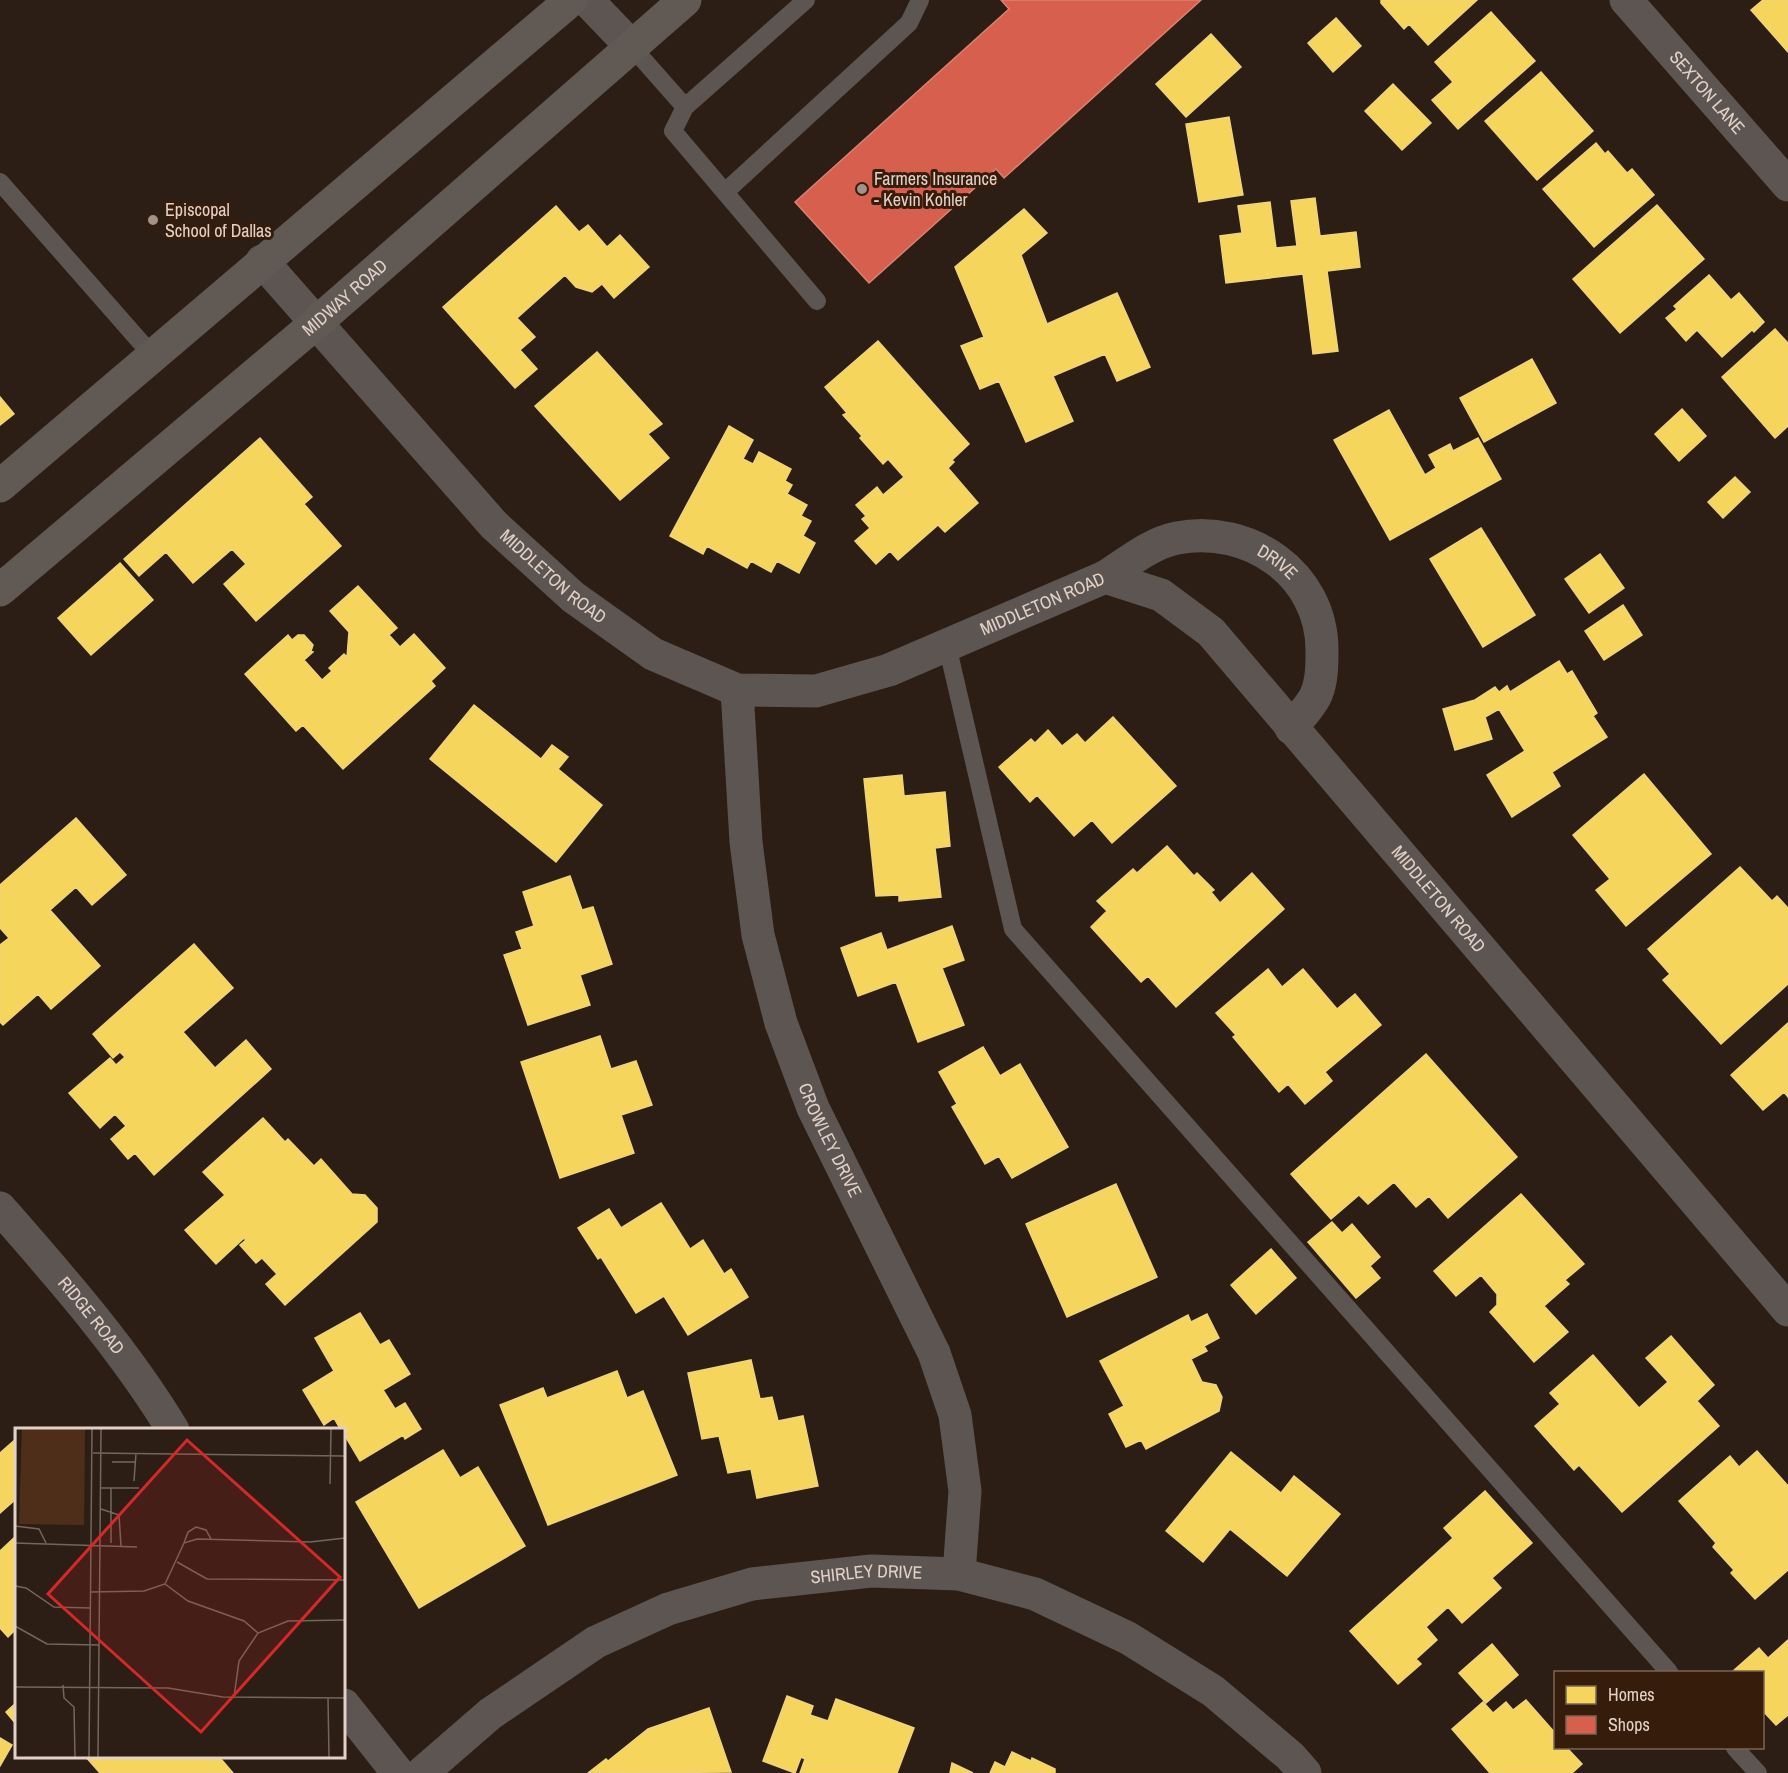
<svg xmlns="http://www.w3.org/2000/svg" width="1788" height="1773" font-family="'Archivo Narrow',sans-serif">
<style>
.homes{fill:#f6d55c;stroke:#f0d47c;stroke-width:1.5}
.shops{fill:#d6604d;stroke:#da8272;stroke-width:1.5}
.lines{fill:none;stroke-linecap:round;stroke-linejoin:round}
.lane{stroke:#5c5551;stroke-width:18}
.street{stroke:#5c5551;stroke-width:33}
.secondary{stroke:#605954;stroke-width:33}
.poi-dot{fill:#a39289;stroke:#361c0b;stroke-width:2}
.labels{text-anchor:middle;stroke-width:6;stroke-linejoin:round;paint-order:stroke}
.street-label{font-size:18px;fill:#e3d1c7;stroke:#361c0b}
.poi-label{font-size:18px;fill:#e3d1c7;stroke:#361c0b;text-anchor:start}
.inset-road{fill:none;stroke:#75665c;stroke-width:1.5}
.view{fill:#d62828;fill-opacity:0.15;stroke:#d62828;stroke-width:3}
.inset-edge{fill:none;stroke:#e3d1c7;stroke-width:3}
</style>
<rect width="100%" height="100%" fill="#2c1e15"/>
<path class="homes" d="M 1381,0 L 1477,0 L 1428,45 L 1409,24 L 1404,29 L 1381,3 Z
M 1763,0 L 1788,0 L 1788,52 L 1751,10 Z
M 1491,12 L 1535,61 L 1458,129 L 1432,100 L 1453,82 L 1435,62 Z
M 1336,18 L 1361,46 L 1333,72 L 1308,43 Z
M 1211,34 L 1241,67 L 1186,117 L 1156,84 Z
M 1541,72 L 1593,131 L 1537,180 L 1485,121 Z
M 1393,84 L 1431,123 L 1402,150 L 1365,111 Z
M 1229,117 L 1243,195 L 1199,202 L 1186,124 Z
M 1596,143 L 1605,154 L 1608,151 L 1627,173 L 1632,169 L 1654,195 L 1594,247 L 1543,189 Z
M 1315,198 L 1320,236 L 1356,232 L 1360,267 L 1327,271 L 1338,351 L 1313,354 L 1303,274 L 1226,283 L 1220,236 L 1242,233 L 1238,206 L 1270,202 L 1276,248 L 1297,246 L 1291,201 Z
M 1657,205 L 1704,259 L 1620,333 L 1573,279 Z
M 556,206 L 579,232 L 588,225 L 607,247 L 620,235 L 649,267 L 614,298 L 602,284 L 592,292 L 576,287 L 565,275 L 517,318 L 535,337 L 520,350 L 537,369 L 515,388 L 443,307 Z
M 1024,209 L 1047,233 L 1021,255 L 1047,324 L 1117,293 L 1150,367 L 1117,381 L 1105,354 L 1053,376 L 1073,421 L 1026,442 L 999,381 L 980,389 L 961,346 L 984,337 L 955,267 Z
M 1709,275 L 1731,300 L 1739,293 L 1764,322 L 1754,332 L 1752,330 L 1722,357 L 1697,330 L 1686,341 L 1666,318 L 1677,309 L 1674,306 Z
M 1775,329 L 1788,343 L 1788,426 L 1775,438 L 1722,377 Z
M 878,341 L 969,444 L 952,460 L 954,462 L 948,468 L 978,503 L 945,532 L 938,525 L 898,560 L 890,551 L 876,564 L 855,541 L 870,528 L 862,519 L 866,516 L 856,505 L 877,487 L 883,495 L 904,477 L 888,459 L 883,464 L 860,438 L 862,436 L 843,415 L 847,413 L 825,387 Z
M 597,352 L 662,424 L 648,434 L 669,458 L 620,500 L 535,406 Z
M 1532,359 L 1556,403 L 1484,442 L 1460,398 Z
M 0,397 L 14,414 L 0,425 Z
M 1682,409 L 1706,436 L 1679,461 L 1655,434 Z
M 1389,410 L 1425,475 L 1436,468 L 1429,455 L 1450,444 L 1453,451 L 1478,438 L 1501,479 L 1390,540 L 1334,440 Z
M 729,426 L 753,440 L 743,459 L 753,464 L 759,452 L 791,469 L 785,481 L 792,485 L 787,494 L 807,505 L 801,516 L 811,521 L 803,536 L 815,543 L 799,573 L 777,561 L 771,572 L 751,561 L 747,568 L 707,546 L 703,554 L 670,536 Z
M 260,438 L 312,497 L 304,504 L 341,546 L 256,621 L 224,584 L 246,564 L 232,549 L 193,583 L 166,552 L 139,576 L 124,559 Z
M 1735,477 L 1750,492 L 1723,518 L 1708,502 Z
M 1481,528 L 1535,615 L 1483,647 L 1430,559 Z
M 1600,554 L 1624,588 L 1589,613 L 1565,579 Z
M 120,563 L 153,600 L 91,655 L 58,618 Z
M 358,586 L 397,628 L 389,635 L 400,647 L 414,634 L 445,668 L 431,681 L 435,686 L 343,769 L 303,725 L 296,731 L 245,674 L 288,635 L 292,640 L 298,635 L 304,635 L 313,645 L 311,651 L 313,652 L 304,660 L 322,680 L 332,671 L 329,668 L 344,654 L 347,657 L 349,632 L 330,611 Z
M 1623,605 L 1642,635 L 1604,660 L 1585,631 Z
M 1559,661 L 1567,674 L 1572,671 L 1597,713 L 1593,716 L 1607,737 L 1552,772 L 1560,786 L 1512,817 L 1487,775 L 1525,751 L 1499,709 L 1485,717 L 1492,739 L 1455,750 L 1443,709 L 1475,700 L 1495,687 L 1499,692 L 1507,686 L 1510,692 Z
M 474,705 L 541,759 L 552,745 L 568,757 L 558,769 L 602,805 L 556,862 L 430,759 Z
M 1113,717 L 1176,786 L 1112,843 L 1092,820 L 1074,836 L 1037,795 L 1030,802 L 999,767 L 1031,739 L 1035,743 L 1048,730 L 1062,746 L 1077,734 L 1085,743 Z
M 1644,774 L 1711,854 L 1626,926 L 1596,890 L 1610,879 L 1573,835 Z
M 902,775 L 904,796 L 945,792 L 950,846 L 935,848 L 941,897 L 899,901 L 899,895 L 876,896 L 864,779 Z
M 76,818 L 126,875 L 92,905 L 76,887 L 50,910 L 100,966 L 51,1009 L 38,994 L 3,1025 L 0,1022 L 0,945 L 9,938 L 0,928 L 0,885 Z
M 1167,846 L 1194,876 L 1197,873 L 1214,890 L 1211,892 L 1220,903 L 1252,873 L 1284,909 L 1176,1007 L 1148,976 L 1141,982 L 1091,927 L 1107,911 L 1097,901 L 1133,869 L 1137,873 Z
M 1740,867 L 1772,901 L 1777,896 L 1788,908 L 1788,984 L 1721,1044 L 1663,980 L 1670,974 L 1648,949 Z
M 570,876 L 582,910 L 593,907 L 612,964 L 580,975 L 590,1005 L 528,1025 L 504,955 L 522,949 L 516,932 L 534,926 L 523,892 Z
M 952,926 L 964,960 L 942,968 L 964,1025 L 918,1042 L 896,982 L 858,996 L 841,948 L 881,933 L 887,950 Z
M 194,944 L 233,988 L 183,1032 L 215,1068 L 246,1040 L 271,1069 L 154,1175 L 135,1153 L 128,1159 L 111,1139 L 126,1126 L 115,1114 L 100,1128 L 69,1093 L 110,1058 L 116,1065 L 125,1057 L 120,1052 L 113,1058 L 93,1034 Z
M 1268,969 L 1282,987 L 1303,969 L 1337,1009 L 1355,994 L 1381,1025 L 1325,1072 L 1332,1081 L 1305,1104 L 1288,1084 L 1279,1092 L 1233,1037 L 1236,1035 L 1216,1013 Z
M 1788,1023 L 1788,1097 L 1784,1092 L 1763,1110 L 1731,1075 Z
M 600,1036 L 611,1069 L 636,1061 L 652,1105 L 621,1115 L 634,1153 L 560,1178 L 521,1062 Z
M 983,1047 L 1000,1076 L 1020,1064 L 1068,1147 L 1012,1178 L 999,1156 L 985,1164 L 952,1107 L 957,1104 L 939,1072 Z
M 1426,1054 L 1517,1157 L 1448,1218 L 1429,1196 L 1416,1207 L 1394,1182 L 1368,1204 L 1359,1195 L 1331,1219 L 1291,1174 Z
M 263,1118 L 285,1142 L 288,1139 L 314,1166 L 321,1159 L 352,1194 L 365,1195 L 377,1208 L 377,1222 L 285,1305 L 266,1284 L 277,1274 L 262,1258 L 256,1263 L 240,1245 L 246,1240 L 244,1238 L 216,1264 L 185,1230 L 225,1195 L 203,1172 Z
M 1116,1184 L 1157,1277 L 1067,1317 L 1026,1224 Z
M 1521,1194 L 1584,1264 L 1565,1280 L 1569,1284 L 1544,1306 L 1568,1332 L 1534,1362 L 1490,1312 L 1497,1305 L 1497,1294 L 1481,1275 L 1456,1296 L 1434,1271 Z
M 661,1203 L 690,1249 L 703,1240 L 724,1274 L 731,1269 L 748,1297 L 688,1335 L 664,1296 L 636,1313 L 601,1257 L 598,1259 L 578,1228 L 609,1209 L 621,1228 Z
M 1332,1222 L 1342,1233 L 1352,1224 L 1380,1257 L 1370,1266 L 1380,1278 L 1356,1298 L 1308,1242 Z
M 1271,1249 L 1296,1278 L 1256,1314 L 1231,1285 Z
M 360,1313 L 380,1345 L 389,1340 L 410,1374 L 383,1390 L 395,1409 L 405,1403 L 421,1429 L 405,1439 L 403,1435 L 360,1461 L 344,1434 L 344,1430 L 341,1430 L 334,1418 L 324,1425 L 303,1390 L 334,1371 L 315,1338 Z
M 1207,1314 L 1219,1338 L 1204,1346 L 1207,1351 L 1191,1359 L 1202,1382 L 1216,1385 L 1222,1397 L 1219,1411 L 1146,1449 L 1141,1440 L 1126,1447 L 1109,1414 L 1124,1406 L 1100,1361 L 1188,1315 L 1191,1322 Z
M 1671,1336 L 1714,1385 L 1697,1401 L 1719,1426 L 1622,1512 L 1579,1465 L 1574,1470 L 1535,1426 L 1560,1404 L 1550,1393 L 1593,1355 L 1639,1408 L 1668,1382 L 1646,1358 Z
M 751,1360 L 760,1399 L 772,1397 L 778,1421 L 803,1416 L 818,1486 L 757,1498 L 751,1469 L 728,1473 L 719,1436 L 702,1439 L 688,1373 Z
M 617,1371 L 627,1398 L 643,1391 L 677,1475 L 548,1525 L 500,1405 L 543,1388 L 547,1398 Z
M 16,1439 L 16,1499 L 0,1513 L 0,1453 Z
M 443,1450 L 460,1478 L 478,1467 L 525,1546 L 419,1608 L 356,1502 Z
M 1757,1451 L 1788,1486 L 1788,1570 L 1755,1599 L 1731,1573 L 1734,1570 L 1713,1547 L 1716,1543 L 1679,1501 L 1730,1456 L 1739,1467 Z
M 1231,1452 L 1281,1493 L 1294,1476 L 1340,1514 L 1287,1576 L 1230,1529 L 1203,1562 L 1166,1531 Z
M 1485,1491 L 1532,1543 L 1492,1578 L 1501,1588 L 1462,1623 L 1448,1607 L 1426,1627 L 1437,1640 L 1416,1659 L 1421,1664 L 1398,1684 L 1350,1631 L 1453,1538 L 1444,1528 Z
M 16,1536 L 16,1631 L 15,1630 L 8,1637 L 0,1628 L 0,1551 Z
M 1788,1640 L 1788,1715 L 1776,1725 L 1762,1710 L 1762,1672 L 1732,1672 L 1759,1648 L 1768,1658 Z
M 1492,1644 L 1518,1675 L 1486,1703 L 1459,1673 Z
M 787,1696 L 813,1706 L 810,1715 L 828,1721 L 836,1699 L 914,1728 L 897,1773 L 800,1773 L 805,1759 L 801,1757 L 795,1773 L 763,1761 Z
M 1526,1700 L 1556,1734 L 1556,1748 L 1567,1748 L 1582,1764 L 1572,1773 L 1490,1773 L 1452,1729 L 1483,1702 L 1493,1713 L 1506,1702 L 1513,1710 Z
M 16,1703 L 16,1724 L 6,1712 Z
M 709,1708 L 731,1772 L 588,1773 L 606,1759 L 608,1761 L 648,1729 Z
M 0,1738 L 12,1745 L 0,1766 Z
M 1012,1752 L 1031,1761 L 1032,1758 L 1055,1769 L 1055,1773 L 990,1773 L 995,1762 L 1005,1767 Z
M 85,1756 L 224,1756 L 221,1759 L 233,1773 L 100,1773 Z
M 952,1763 L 973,1773 L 950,1773 Z"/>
<path class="shops" d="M 1001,0 L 1201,0 L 1004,178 L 996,169 L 869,283 L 795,202 L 1009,9 Z"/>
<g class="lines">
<path class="lane" d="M 806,0 L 685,107 L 673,131 L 817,301
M 632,47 L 685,107
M 0,182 L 152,355
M 725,192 L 909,23 L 920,0
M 947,645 L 1013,929 L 1669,1672
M 1735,1748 L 1758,1773"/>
<g class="street">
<path d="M 587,0 L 632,47"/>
<path id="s1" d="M 1626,0 L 1788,185"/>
<path id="s2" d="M 262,261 L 494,525 L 573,597 L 653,654 L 737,690 L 816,691 L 889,670 L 1105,577 L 1161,595 L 1211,632 L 1788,1310"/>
<path id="s3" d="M 1105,577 C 1127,563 1151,543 1177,538 C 1249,524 1322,574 1322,650 C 1322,665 1322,681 1316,695 C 1311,706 1299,718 1291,728"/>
<path id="s4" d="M 737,690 L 746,842 L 758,935 L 781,1023 L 813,1108 L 934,1353 L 955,1415 L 965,1491 L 959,1574"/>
<path id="s5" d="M 0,1208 C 62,1279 124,1349 173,1430"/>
<path d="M 344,1705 L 398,1773"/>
<path id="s6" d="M 422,1773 L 490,1714 L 596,1642 L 668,1609 L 752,1584 L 871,1571 L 959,1574 L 1035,1594 L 1128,1638 L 1213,1691 L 1290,1756 L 1305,1773"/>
</g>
<g class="secondary">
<path d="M 0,486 L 571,0"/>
<path id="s7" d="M 0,590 L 316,323 L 685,0"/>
</g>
</g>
<g class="poi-dot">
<circle cx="862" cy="189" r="6"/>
<circle cx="153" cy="220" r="6"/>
</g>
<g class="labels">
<g class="street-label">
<text dy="6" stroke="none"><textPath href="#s1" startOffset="123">SEXTON LANE</textPath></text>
<text dy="6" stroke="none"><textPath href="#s7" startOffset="452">MIDWAY ROAD</textPath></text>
<text dy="6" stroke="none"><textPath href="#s3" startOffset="189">DRIVE</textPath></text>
<text dy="6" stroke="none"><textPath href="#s2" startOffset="430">MIDDLETON ROAD</textPath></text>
<text dy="6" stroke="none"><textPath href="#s2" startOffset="970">MIDDLETON ROAD</textPath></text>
<text dy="6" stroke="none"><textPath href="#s2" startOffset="1510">MIDDLETON ROAD</textPath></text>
<text dy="6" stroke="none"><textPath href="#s4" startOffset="464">CROWLEY DRIVE</textPath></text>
<text dy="6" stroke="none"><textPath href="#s5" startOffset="141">RIDGE ROAD</textPath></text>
<text dy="6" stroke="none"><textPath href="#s6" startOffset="500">SHIRLEY DRIVE</textPath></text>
</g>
<g class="poi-label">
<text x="874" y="185">Farmers Insurance<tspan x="874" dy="21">- Kevin Kohler</tspan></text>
<text x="165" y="216">Episcopal<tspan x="165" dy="21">School of Dallas</tspan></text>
</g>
</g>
<g transform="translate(15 1428)">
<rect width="330" height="330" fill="#2c1e15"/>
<path d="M 7,1 L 70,1 L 69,97 L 4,96 Z" fill="#4f2e19"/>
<path class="inset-road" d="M 78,25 L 330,28M 97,34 L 121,34M 119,53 L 121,25M 315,56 L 316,1M 86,60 L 96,60 L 96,115M 96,60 L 124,60M 86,81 L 104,87 L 106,118M 0,98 L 1,1M 0,98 L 24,101 L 31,115M 0,115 L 122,119M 169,115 L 173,104 L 181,99 L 191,102 L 196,111M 162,134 L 192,151 L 330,152M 150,156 L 173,173 L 229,193 L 243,205M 0,158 L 11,160 L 39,179 L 76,180M 76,164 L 129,163 L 150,156 L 169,115 L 182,111 L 295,114 L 330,110M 0,198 L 32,216 L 84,217M 48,257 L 49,270 L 59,279 L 60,329M 0,259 L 153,260 L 208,269 L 330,270M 219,269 L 224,233 L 243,205 L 273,193 L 330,192M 313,270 L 314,329M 74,329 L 77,1M 83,329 L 86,1"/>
<path class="view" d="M 172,12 L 325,149 L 186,304 L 33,166 Z"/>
<rect width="330" height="330" class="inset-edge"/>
</g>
<rect x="1554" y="1671" width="210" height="78" fill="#361c0b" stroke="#7b6456" stroke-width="1.5"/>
<rect x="1566" y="1686" width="30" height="18" fill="#f6d55c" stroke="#7b6456" stroke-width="1.5"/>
<text x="1608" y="1701" font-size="18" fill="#e3d1c7">Homes</text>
<rect x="1566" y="1716" width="30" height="18" fill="#d6604d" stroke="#7b6456" stroke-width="1.5"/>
<text x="1608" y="1731" font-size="18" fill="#e3d1c7">Shops</text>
</svg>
